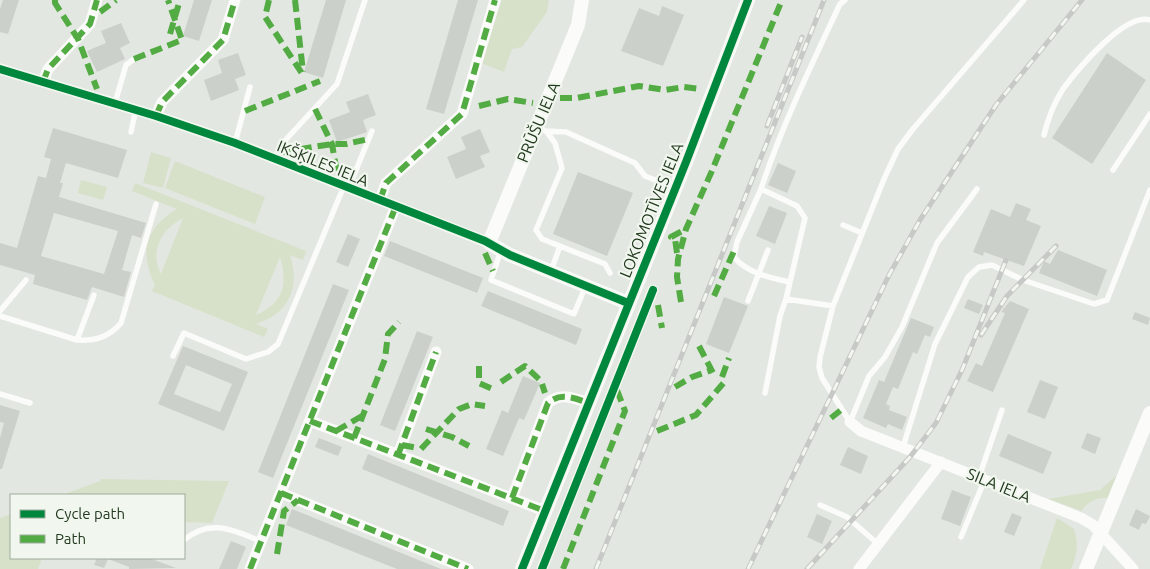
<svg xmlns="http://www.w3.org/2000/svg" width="1150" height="569" font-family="Ubuntu,sans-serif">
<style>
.green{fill:#d7e1c9;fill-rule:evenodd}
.building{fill:#ccd0ca;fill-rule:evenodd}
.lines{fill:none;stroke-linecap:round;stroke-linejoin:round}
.service{stroke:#fbfbfa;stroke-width:5.5}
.minor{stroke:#fbfbfa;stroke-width:11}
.tertiary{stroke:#fbfbfa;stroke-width:14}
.rail-casing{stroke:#c6c9c6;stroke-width:5}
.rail{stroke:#f1f7ee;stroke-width:3;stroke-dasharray:9;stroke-linecap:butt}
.quiet{stroke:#53ac43;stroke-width:6;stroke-dasharray:12 6;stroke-linecap:butt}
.cycleway-casing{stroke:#f1f7ee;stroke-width:11}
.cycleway{stroke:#00873e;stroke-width:8}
.labels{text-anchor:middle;stroke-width:4.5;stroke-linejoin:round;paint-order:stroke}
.street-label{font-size:16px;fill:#233a20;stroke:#f1f7ee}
</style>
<rect width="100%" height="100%" fill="#e3e7e1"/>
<path class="green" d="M 502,0 L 549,0 L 547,12 L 522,47 L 512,49 L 504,72 L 481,63 Z
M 151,152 L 171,158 L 163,188 L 143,183 Z
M 175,161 L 265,197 L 255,224 L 165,188 Z
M 81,180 L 107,187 L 103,200 L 78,193 Z
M 135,183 L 306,251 L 303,260 L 290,255 C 300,287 290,313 256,324 L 268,329 L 264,337 L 152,291 L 155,285 C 139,252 145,228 177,209 L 132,191 ZM 183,218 L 161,274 C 149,251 162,229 183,218 ZM 280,257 C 288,284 284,302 256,315 Z
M 1117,475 L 1108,498 C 1098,497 1086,502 1082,511 L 1048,499 L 1100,490 Z
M 101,479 L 229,481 L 212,523 L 184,522 L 184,495 L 62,495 L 100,481 Z
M 11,514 L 11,558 L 42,558 L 38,569 L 0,569 L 0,518 Z
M 1057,518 L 1074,529 C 1079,544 1077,555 1071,569 L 1040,569 Z"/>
<path class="building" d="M 3,0 L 19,0 L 8,34 L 0,32 L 0,9 Z
M 194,0 L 212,0 L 199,41 L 183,36 Z
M 326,0 L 346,0 L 323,78 L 304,72 Z
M 458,0 L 478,0 L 444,114 L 426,109 Z
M 662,6 L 684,15 L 663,66 L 621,51 L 639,8 L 659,16 Z
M 121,23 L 130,43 L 120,48 L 125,59 L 97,72 L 87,51 L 106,43 L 101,31 Z
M 238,53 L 246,75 L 235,79 L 239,90 L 211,101 L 204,80 L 222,73 L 218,60 Z
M 1107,53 L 1146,80 L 1092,164 L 1052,138 Z
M 368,94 L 376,115 L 363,120 L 367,132 L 337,142 L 329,120 L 350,112 L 346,102 Z
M 53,128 L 127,150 L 118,178 L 66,163 L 60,183 L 63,183 L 59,197 L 146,223 L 141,238 L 132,235 L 122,270 L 131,272 L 124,297 L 92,287 L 87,300 L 33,284 L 35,275 L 0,265 L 0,243 L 17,248 L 38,176 L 46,178 L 51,159 L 44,157 ZM 54,213 L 118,231 L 104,274 L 41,256 Z
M 480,129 L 490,152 L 480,156 L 485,167 L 456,179 L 447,157 L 466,149 L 461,137 Z
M 778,163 L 796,171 L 787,193 L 768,185 Z
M 578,172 L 633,193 L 607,256 L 553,234 Z
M 1016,203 L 1031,209 L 1026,220 L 1041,226 L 1024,266 L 984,252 L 983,256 L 973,252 L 991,209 L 1010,217 Z
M 769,206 L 787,213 L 775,244 L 756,236 Z
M 348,234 L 360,239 L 348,267 L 336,262 Z
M 390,241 L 483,278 L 477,293 L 384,256 Z
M 1058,250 L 1107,270 L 1097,296 L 1039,273 L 1044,261 L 1050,264 Z
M 333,284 L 349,290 L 273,478 L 258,472 Z
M 488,291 L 582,329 L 576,345 L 481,306 Z
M 724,297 L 748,306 L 729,353 L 706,344 Z
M 968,299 L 983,305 L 979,314 L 964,308 Z
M 1010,301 L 1029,309 L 993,392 L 967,381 L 976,363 L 982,366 L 1005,313 L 1001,312 Z
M 1135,312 L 1150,318 L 1148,325 L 1132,319 Z
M 911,318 L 934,327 L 930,337 L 925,335 L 917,354 L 913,352 L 898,389 L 893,387 L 886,404 L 890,406 L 889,410 L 907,417 L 902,430 L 888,424 L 886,428 L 863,418 L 879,380 L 884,382 Z
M 417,331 L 433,337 L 395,431 L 380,425 Z
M 183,346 L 248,372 L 224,431 L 158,404 ZM 186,365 L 232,384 L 220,412 L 174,394 Z
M 523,376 L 540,383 L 524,420 L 519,418 L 503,456 L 486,449 L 502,410 L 508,413 Z
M 1040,380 L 1058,387 L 1045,419 L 1027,412 Z
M 0,405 L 20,411 L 2,469 L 0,469 L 0,438 L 4,423 L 0,422 Z
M 1087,433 L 1101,438 L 1095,454 L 1081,448 Z
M 1008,434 L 1052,452 L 1043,474 L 999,456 Z
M 319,438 L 342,447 L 338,456 L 315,447 Z
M 848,447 L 868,456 L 861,474 L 840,465 Z
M 368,454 L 509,511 L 503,526 L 362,469 Z
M 952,490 L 971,497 L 960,526 L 941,519 Z
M 292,509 L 441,569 L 397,569 L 286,525 Z
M 1136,509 L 1150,516 L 1146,524 L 1142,523 L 1139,530 L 1129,525 Z
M 1012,513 L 1022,517 L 1014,536 L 1004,532 Z
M 817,514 L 832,521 L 822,544 L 807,537 Z
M 231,541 L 246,547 L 237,569 L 219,569 Z
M 97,558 L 149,558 L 176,568 L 129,569 L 129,567 L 108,559 L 104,568 L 94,565 Z"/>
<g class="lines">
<path class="service" d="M 115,103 L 126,65 L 134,59
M 536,127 L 546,131 L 555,143 L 562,168 L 536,230 L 542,239 L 605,264 L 610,273
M 546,131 L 566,132 L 635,163 L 645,176 L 675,188
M 131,132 L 136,109
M 1044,135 C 1048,118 1054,103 1063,89 C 1077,70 1125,12 1150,20
M 235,143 L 250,87
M 275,158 L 280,146 L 337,84 L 365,0
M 1113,170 L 1150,114
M 349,187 L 372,131
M 761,189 L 737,242 L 734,257 C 747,273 770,278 790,282
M 977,189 L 937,243 L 902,327 L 885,357 L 869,376 L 850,422 L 822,378 L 819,367 L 820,357 L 833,306 L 884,179 L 898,149 L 913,129 L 1024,0
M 843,225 L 862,233
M 501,250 L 491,280 L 574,314 L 586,285
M 551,271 L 560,246
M 748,301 L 768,250
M 833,306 L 786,299 L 805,218 L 797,206 L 761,189 C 782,125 812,64 840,4 L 845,0
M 0,311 L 26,280
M 0,316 L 77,340 L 94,295
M 77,340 C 96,341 109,337 121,323 L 156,204
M 173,356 L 184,333 L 246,359 L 268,352 L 278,344 L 344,186
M 765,393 L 780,316 L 786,299
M 0,394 L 30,403
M 903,447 L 935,344 L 968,277 L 979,267 L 992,265 L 1023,280 L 1094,304 L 1107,300 L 1150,190
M 979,477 L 1002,410
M 820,505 L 847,517 L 878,544
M 961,537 L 985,479
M 184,540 C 210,518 233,530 260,541"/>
<path class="minor" d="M 0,69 L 156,116 L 235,143 L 489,243
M 43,82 L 48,69 L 90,24 L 97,0
M 156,116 L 162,102 L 223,40 L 235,0
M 380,200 L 386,183 L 462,114 L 495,0
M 310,421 L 545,511
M 850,422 L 861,431 L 1081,518 L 1093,525 L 1133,569
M 398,455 L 436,352
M 281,493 L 468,569
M 512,498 L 548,403 C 560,392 575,398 588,403
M 250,569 L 396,206
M 859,569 L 941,462"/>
<path class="tertiary" d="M 582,0 L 578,25 L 489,243 L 510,255 L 628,303
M 522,569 L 686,162 L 748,0
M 1086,569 L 1150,413"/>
<g class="rail-casing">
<path id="rail" d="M 767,126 L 802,37
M 981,335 L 1007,296 L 1056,246
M 596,569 L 824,0
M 748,569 L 889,275 L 920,220 L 996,105 L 1082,0
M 807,569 L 910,457 L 936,423 L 962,370 L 1006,260"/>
</g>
<use href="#rail" class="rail"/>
<path class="quiet" d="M 55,0 L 55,3 L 78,39 L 97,89
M 269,0 L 265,17 L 303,75
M 295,0 L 303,72
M 100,12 L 116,0
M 170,34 L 180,0
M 134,59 L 182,40 L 168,0
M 43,82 L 48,69 L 90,24 L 97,0
M 560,98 L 577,98 L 639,86 L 665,90 L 684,87 L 701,89
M 479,106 L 508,99 L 533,103
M 315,109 L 332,144 L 337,173
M 245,111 L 320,81
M 156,116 L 162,102 L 223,40 L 235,0
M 282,152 L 332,144 L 346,144 L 369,139
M 380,200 L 386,183 L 462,114 L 495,0
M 485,253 L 493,271
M 677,253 L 675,239 L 671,237 L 686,229
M 714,296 L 734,251
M 681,302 L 677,277 L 678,259 L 686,229 L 711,173 L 782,0
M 658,305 L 662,328
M 699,346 L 713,373
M 479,366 L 479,383 L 495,390
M 722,377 L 729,358
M 501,382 L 525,366 L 541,381 L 545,393
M 675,387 L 692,377 L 709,371
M 831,418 L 841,410
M 310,421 L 545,511
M 426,429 L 452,437 L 469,446
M 336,431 L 362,416
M 657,431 L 696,415 L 727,379
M 354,438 L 385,359 L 388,334 L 399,322
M 402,445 L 418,448
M 421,449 L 459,409 L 472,404 L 485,406
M 398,455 L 436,352
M 281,493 L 468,569
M 512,498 L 548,403 C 560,392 575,398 588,403
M 277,554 L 284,511 L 298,500
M 250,569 L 396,206
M 563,569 L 625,411 L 615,385"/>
<g class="cycleway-casing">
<path id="cycleway" d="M 0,69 L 156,116 L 235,143 L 485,241 L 510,255 L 628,303
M 522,569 L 686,162 L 748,0
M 542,569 L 653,290"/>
</g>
<use href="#cycleway" class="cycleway"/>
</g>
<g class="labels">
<g class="street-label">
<text transform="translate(538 122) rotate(-67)" y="6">PRŪŠU IELA</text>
<text transform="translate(323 163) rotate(22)" y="6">IKŠĶILES IELA</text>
<text transform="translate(651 210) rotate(-68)" y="6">LOKOMOTĪVES IELA</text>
<text transform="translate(999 485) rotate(22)" y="6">SILA IELA</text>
</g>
</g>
<rect x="10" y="494" width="175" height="65" fill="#f1f7ee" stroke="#9fab9c"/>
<rect x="20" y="510" width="25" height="8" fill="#00873e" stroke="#9fab9c"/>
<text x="55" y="519" font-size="15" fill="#233a20">Cycle path</text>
<rect x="20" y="535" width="25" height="8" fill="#53ac43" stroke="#9fab9c"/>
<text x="55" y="544" font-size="15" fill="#233a20">Path</text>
</svg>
